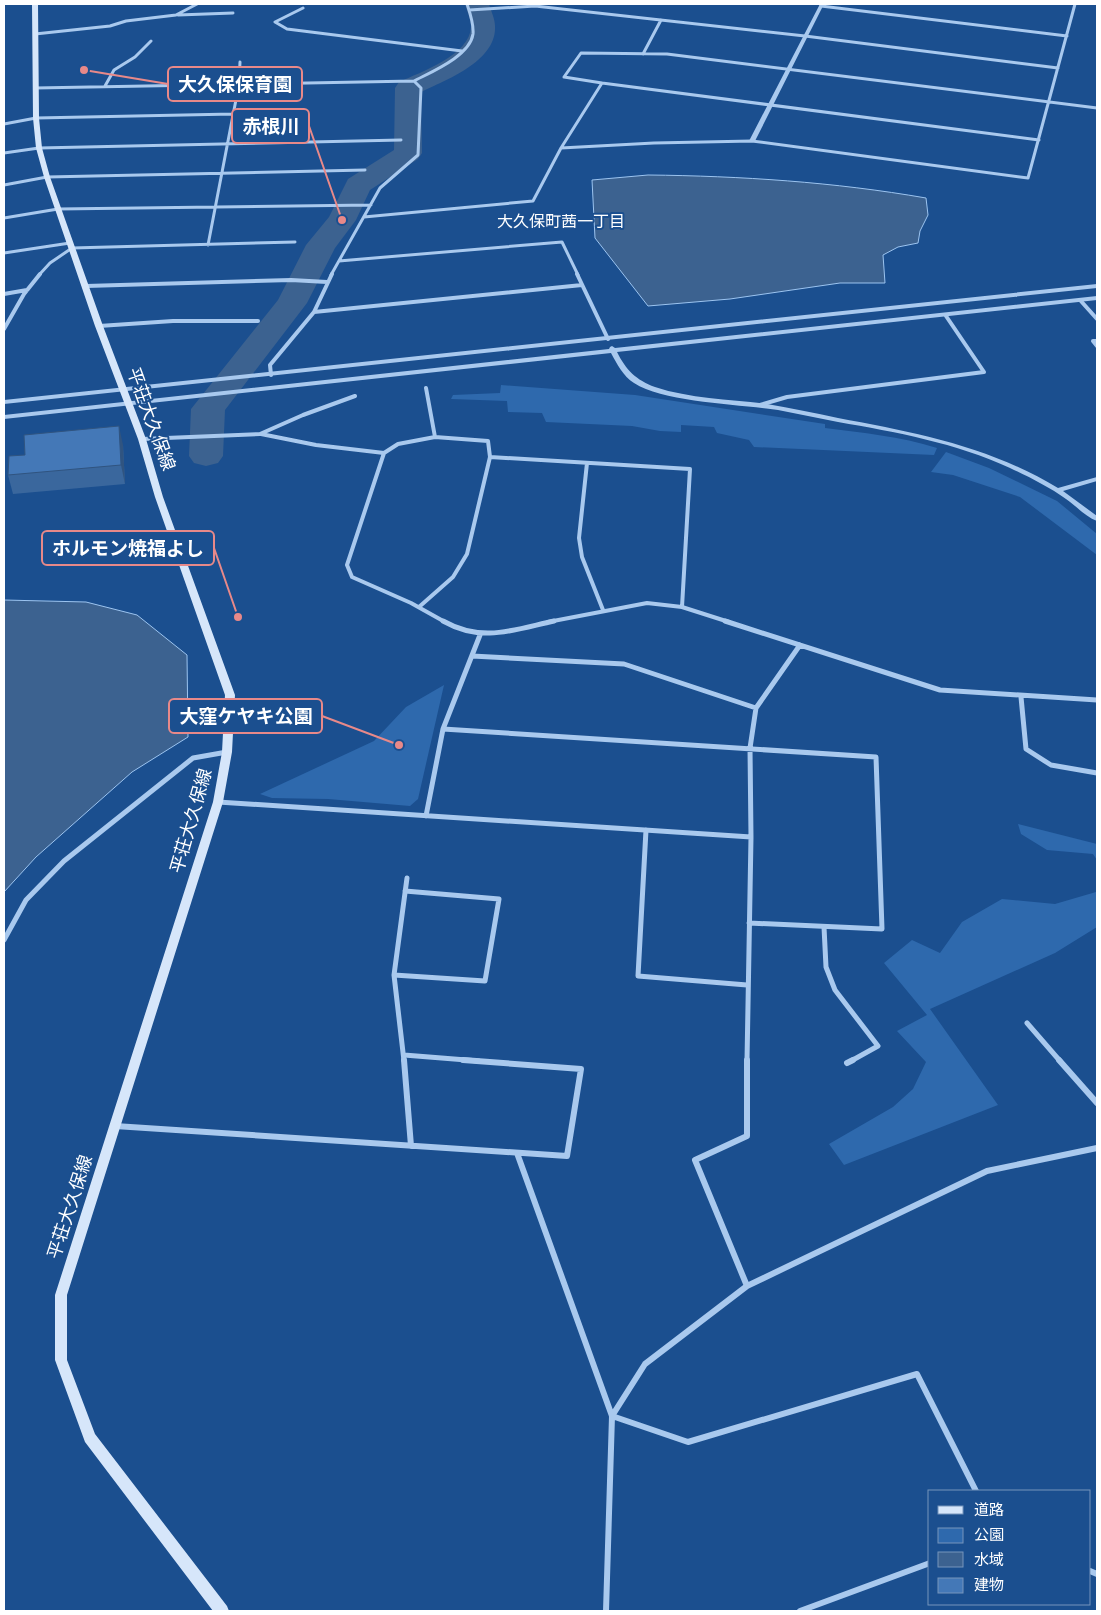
<svg xmlns="http://www.w3.org/2000/svg" width="1101" height="1615" font-family="'Alegreya Sans','Noto Sans JP',sans-serif">
<style>
.green{fill:#2e69ad}
.water{fill:#3c6290;stroke:#9cc4f0}
.lines{fill:none;stroke-linecap:round;stroke-linejoin:round}
.river{fill:#3c6290;fill-rule:evenodd}
.minor-far3{stroke:#a9c9ee;stroke-width:3}
.minor-far2{stroke:#a9c9ee;stroke-width:4}
.minor-far1{stroke:#a9c9ee;stroke-width:5}
.minor{stroke:#a9c9ee;stroke-width:6}
.tertiary{fill:#a9c9ee;fill-rule:evenodd}
.secondary{fill:#d6e6fa;fill-rule:evenodd}
.wall{fill:#3a679d}
.shaded-wall{fill:#305480}
.building{fill:#4478b7;stroke:#305480}
.labels{text-anchor:middle;stroke-width:4;stroke-linejoin:round;paint-order:stroke}
.far-neighbourhood-label{font-size:16px;fill:#fff;stroke:#1b4f8f}
.street-label{font-size:18px;fill:#fff;stroke:#1b4f8f}
.leader{fill:none;stroke:#e88989;stroke-width:2}
.callout-dot{fill:#e88989;stroke:#1b4f8f;stroke-width:2}
.callout{fill:#1b4f8f;stroke:#e88989;stroke-width:2}
.callout-label{font-size:19px;text-anchor:middle;font-weight:bold;fill:#fff}
</style>
<rect width="100%" height="100%" fill="#1b4f8f"/>
<path class="green" d="M 501,385 L 635,395 L 825,424 L 825,428 C 862,433 900,436 937,448 L 934,455 L 754,447 L 749,440 L 717,433 L 714,427 L 681,425 L 681,432 L 660,431 L 632,426 L 546,422 L 542,413 L 508,412 L 507,401 L 451,399 L 453,395 L 500,393 Z
M 946,452 L 989,468 L 1057,501 L 1097,534 L 1097,555 L 1020,497 L 953,475 L 931,472 Z
M 444,685 L 418,799 L 410,806 L 328,799 L 272,798 L 260,794 L 374,741 L 406,707 Z
M 1018,824 L 1097,844 L 1097,860 L 1093,854 L 1047,850 L 1021,834 Z
M 1097,889 L 1097,927 L 1055,953 L 930,1009 L 998,1105 L 844,1165 L 829,1144 L 893,1107 L 913,1089 L 926,1062 L 897,1031 L 927,1015 L 884,963 L 912,940 L 940,953 L 962,922 L 1002,899 L 1055,904 L 1096,892 Z"/>
<path class="water" d="M 648,175 C 741,176 834,182 926,198 L 928,215 L 920,231 L 918,243 L 898,247 L 883,255 L 885,283 L 840,283 L 730,299 L 648,306 L 595,238 L 592,180 Z
M 4,600 L 86,602 L 137,615 L 187,655 L 188,737 L 132,772 L 36,857 L 4,892 Z"/>
<g class="lines">
<path class="river" d="M 465,4 L 489,4 C 491,11 495,19 495,26 C 497,61 446,80 421,92 L 422,153 L 418,159 L 370,190 L 356,220 L 335,248 L 307,303 L 225,410 L 223,456 L 218,463 L 206,466 L 194,463 L 189,456 L 191,409 L 278,300 L 306,245 L 329,217 L 348,179 L 394,150 L 395,88 L 399,82 C 421,72 470,55 471,27 C 471,20 467,11 465,4 Z"/>
<path class="minor-far3" d="M 821,6 L 1067,36
M 303,8 L 275,22 L 287,29 L 462,51
M 469,10 L 535,6 L 805,36 L 1058,68
M 178,15 L 233,13
M 35,34 L 110,26 L 126,21 L 176,15 L 197,4
M 643,54 L 661,20
M 602,83 L 1039,140
M 105,86 L 114,70 L 135,57 L 151,41
M 35,88 L 414,81 C 431,72 470,56 473,34 C 474,24 470,13 467,4
M 4,124 L 36,118 L 233,114
M 561,148 L 602,83 L 564,77 L 581,53 L 667,54 L 1097,108
M 4,153 L 39,148 L 401,140
M 4,185 L 47,177 L 365,170
M 364,217 L 533,201 L 561,148 L 654,143 L 752,141 L 1028,178 L 1075,4
M 4,218 L 58,209 L 371,205
M 208,245 L 239,84 L 240,62
M 4,253 L 70,243
M 339,261 L 562,242 L 578,275
M 39,275 L 50,263 L 72,248 L 295,242
M 331,275 L 380,188 L 418,155 L 421,88 L 414,81"/>
<path class="minor-far2" d="M 577,274 L 608,339
M 86,286 L 291,280 L 327,282
M 4,294 L 27,290
M 1080,300 L 1097,319
M 314,312 L 582,285
M 99,326 L 173,321 L 258,321
M 4,329 L 24,294 L 40,274
M 1097,341 L 1093,341 L 1097,346
M 271,375 L 270,365 L 314,312 L 332,274
M 426,388 L 435,437 L 398,444 L 384,453 L 347,565 L 352,577 L 411,603 L 445,622
M 760,405 L 787,397 L 984,372 L 946,316
M 261,434 L 316,445 L 384,453
M 142,439 L 260,434 L 303,415 L 355,396
M 490,457 L 690,469 L 682,607
M 587,463 L 579,538 L 582,557 L 603,610
M 419,607 L 453,577 L 467,554 L 490,457 L 488,441 L 435,437
M 548,622 L 647,603 L 682,607 L 729,622"/>
<path class="minor-far1" d="M 443,621 C 482,643 513,630 554,621
M 725,621 L 940,690 L 1097,700
M 472,656 L 624,664 L 756,708
M 1021,697 L 1026,749 L 1051,765 L 1097,773
M 443,729 L 876,757 L 882,929 L 749,923
M 218,802 L 751,837 L 750,748 L 756,708 L 800,645
M 426,816 L 443,729 L 480,635
M 646,830 L 638,976 L 747,985
M 824,927 L 826,967 L 835,990 L 878,1046 L 851,1061
M 4,940 L 26,900 L 64,861 L 193,758 L 227,752
M 394,975 L 485,981 L 499,899 L 405,891
M 1027,1023 L 1060,1061
M 404,1055 L 479,1061
M 404,1061 L 394,975 L 407,878
M 747,1061 L 751,837"/>
<path class="minor" d="M 404,1060 L 411,1146
M 747,1060 L 747,1136 L 695,1160 L 747,1286
M 1059,1060 L 1097,1103
M 847,1063 L 853,1060
M 115,1126 L 567,1156 L 581,1069 L 463,1060
M 517,1153 L 612,1416
M 612,1416 L 645,1364 L 747,1286 L 987,1171 L 1097,1148
M 1090,1571 L 1097,1574
M 606,1611 L 612,1416 L 688,1442 L 917,1374 L 976,1491
M 800,1611 L 930,1563"/>
<path class="tertiary" d="M 820,4 L 824,4 L 755,141 L 750,142 L 749,141 Z
M 1097,284 L 1097,288 L 4,404 L 4,400 Z
M 1097,296 L 1097,300 L 617,352 C 626,370 636,380 655,387 C 691,399 730,399 767,404 C 791,408 815,413 838,418 C 914,432 991,447 1058,488 L 1097,477 L 1097,481 L 1063,491 L 1097,516 L 1097,521 C 1086,517 1076,506 1066,499 C 1049,487 1029,477 1010,468 C 956,443 896,432 838,422 C 818,418 798,414 778,410 C 740,404 665,403 634,383 C 623,376 617,364 611,353 L 4,419 L 4,415 L 609,349 L 610,347 L 612,346 L 615,348 Z"/>
<path class="secondary" d="M 32,4 L 38,4 L 39,118 L 42,148 L 50,177 L 103,326 L 146,439 L 163,497 L 235,695 L 232,752 L 223,802 L 67,1295 L 67,1360 L 95,1434 L 227,1606 L 229,1611 L 213,1611 L 85,1442 L 55,1360 L 55,1295 L 213,802 L 222,752 L 225,695 L 155,497 L 138,439 L 95,326 L 44,177 L 36,148 L 33,118 Z"/>
</g>
<path class="wall" d="M 123,445 L 125,484 L 13,494 L 8,475 Z"/>
<path class="shaded-wall" d="M 119,426 L 123,445 L 125,484 L 121,465 Z"/>
<path class="building" d="M 119,426 L 121,465 L 8,475 L 9,456 L 25,455 L 24,435 Z"/>
<g class="labels">
<g class="far-neighbourhood-label">
<text x="561" y="227">大久保町茜一丁目</text>
</g>
<g class="street-label">
<text transform="translate(151 419) rotate(70)" y="6">平荘大久保線</text>
<text transform="translate(191 821) rotate(-74)" y="6">平荘大久保線</text>
<text transform="translate(70 1207) rotate(-72)" y="6">平荘大久保線</text>
</g>
</g>
<path class="leader" d="M84 70L168 84M342 220L309 126M238 617L214 548M399 745L322 716"/>
<g class="callout-dot">
<circle cx="84" cy="70" r="5"/>
<circle cx="342" cy="220" r="5"/>
<circle cx="238" cy="617" r="5"/>
<circle cx="399" cy="745" r="5"/>
</g>
<g class="callout">
<rect x="168" y="67" width="134" height="34" rx="5"/>
<rect x="232" y="109" width="77" height="34" rx="5"/>
<rect x="42" y="531" width="172" height="34" rx="5"/>
<rect x="169" y="699" width="153" height="34" rx="5"/>
</g>
<g class="callout-label">
<text x="235" y="91">大久保保育園</text>
<text x="271" y="133">赤根川</text>
<text x="128" y="555">ホルモン焼福よし</text>
<text x="246" y="723">大窪ケヤキ公園</text>
</g>
<rect width="1101" height="1615" fill="none" stroke="#ffffff" stroke-width="10"/>
<rect x="928" y="1490" width="162" height="115" fill="#1b4f8f" stroke="#7695bc"/>
<rect x="938" y="1506" width="25" height="8" fill="#d6e6fa" stroke="#7695bc"/>
<text x="974" y="1515" font-size="15" fill="#ffffff">道路</text>
<rect x="938" y="1528" width="25" height="15" fill="#2e69ad" stroke="#7695bc"/>
<text x="974" y="1540" font-size="15" fill="#ffffff">公園</text>
<rect x="938" y="1552" width="25" height="15" fill="#3c6290" stroke="#7695bc"/>
<text x="974" y="1565" font-size="15" fill="#ffffff">水域</text>
<rect x="938" y="1578" width="25" height="15" fill="#4478b7" stroke="#7695bc"/>
<text x="974" y="1590" font-size="15" fill="#ffffff">建物</text>
</svg>
